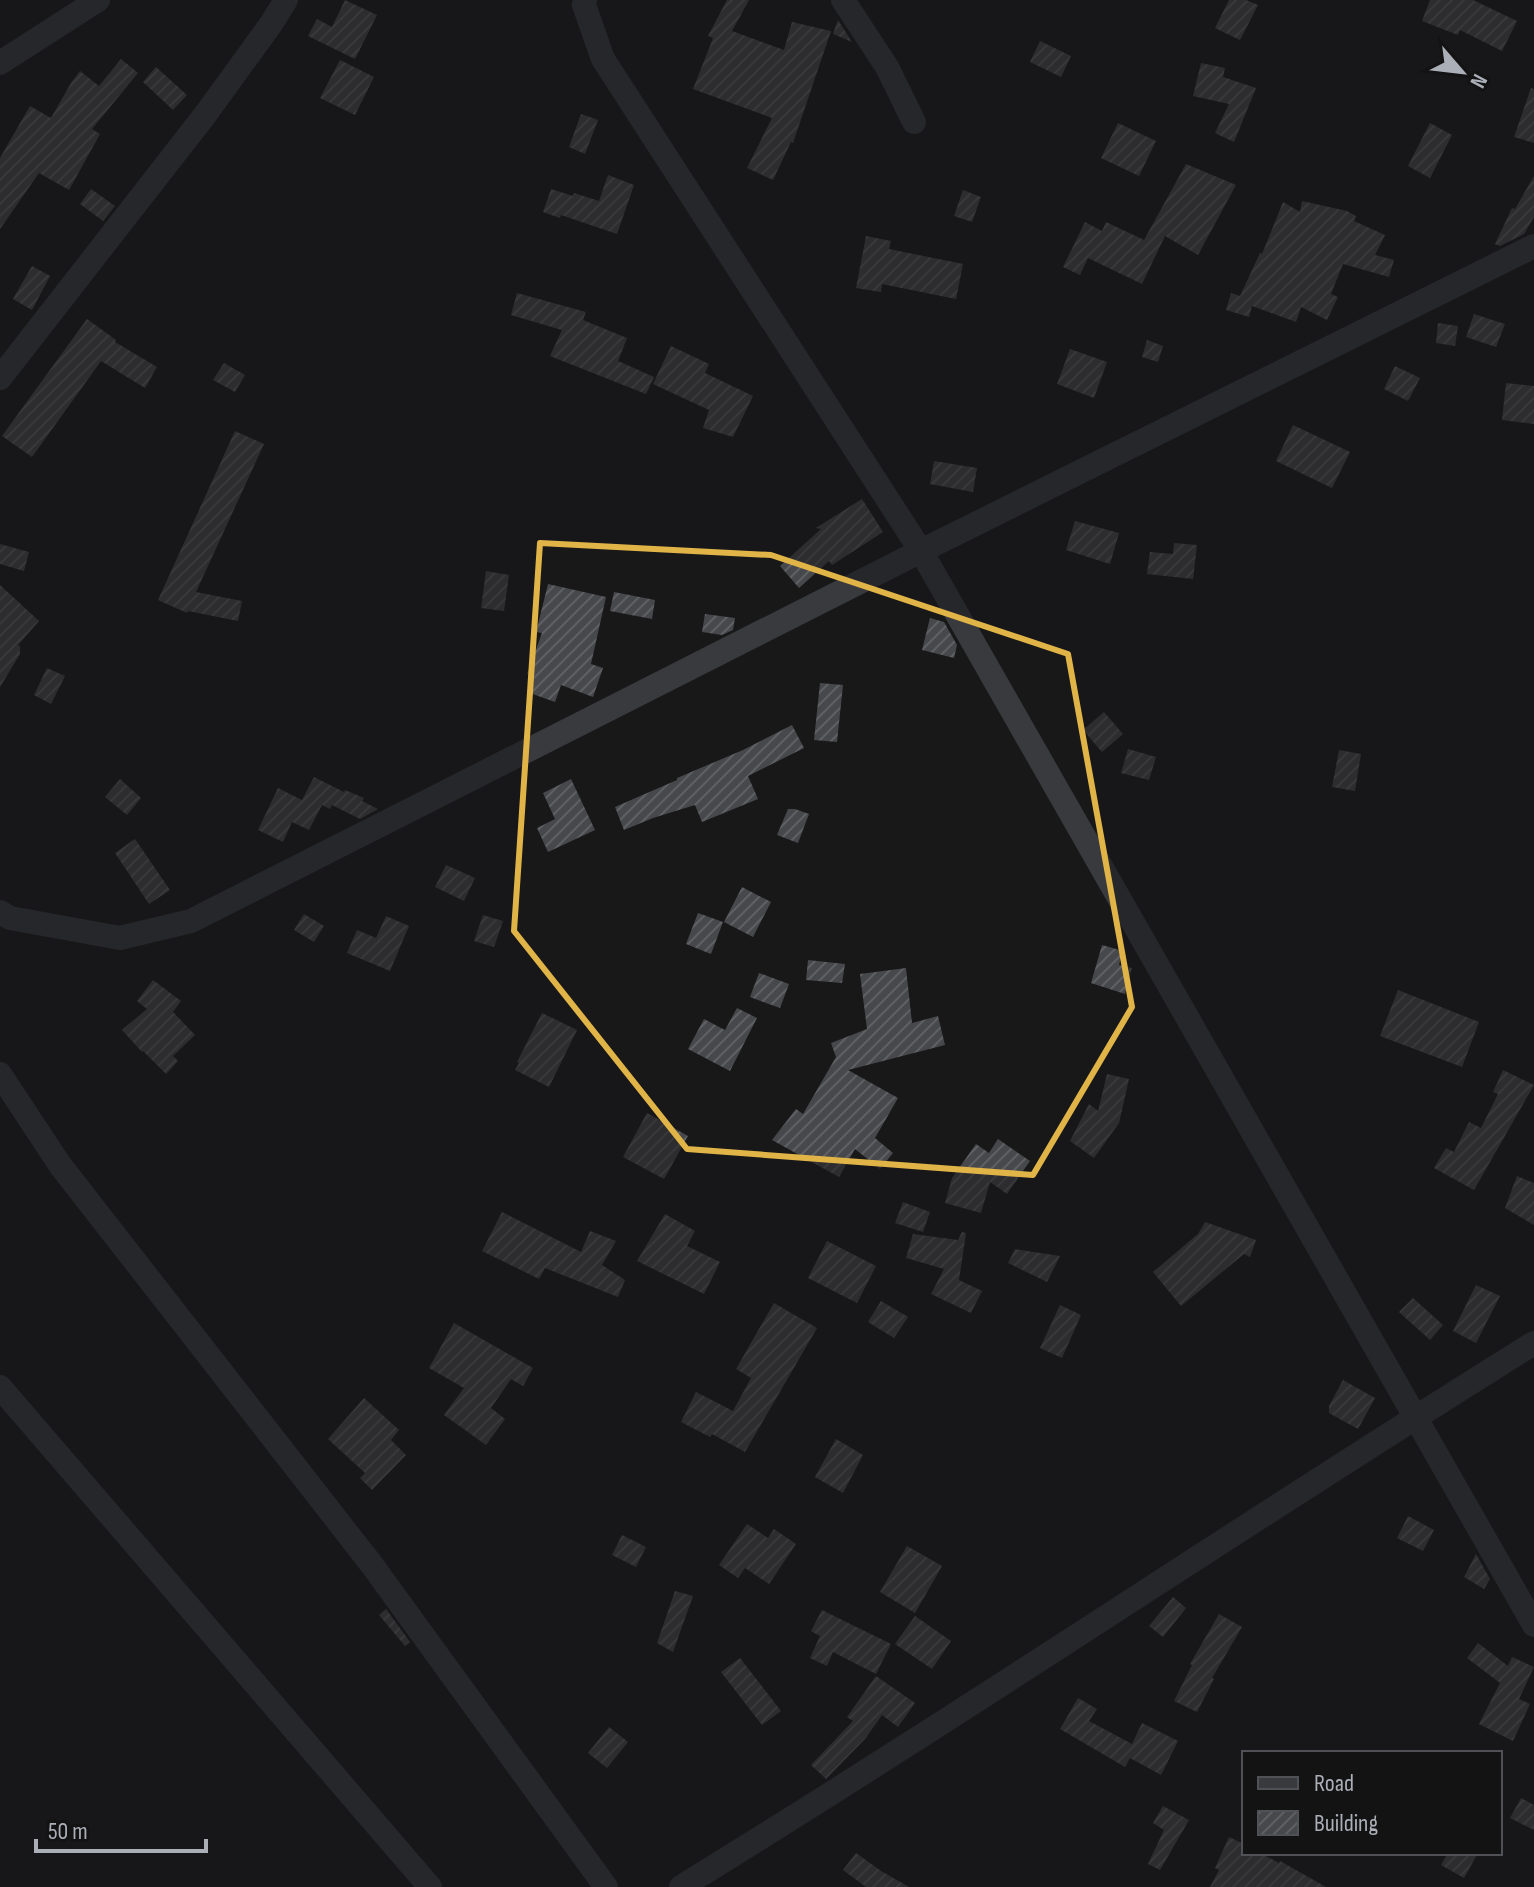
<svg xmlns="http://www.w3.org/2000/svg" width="1534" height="1887" font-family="'Sofia Sans Condensed',sans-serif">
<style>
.building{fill:url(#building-hatch)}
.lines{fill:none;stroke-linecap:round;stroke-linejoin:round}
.minor{stroke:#393a3e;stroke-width:24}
.marked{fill:none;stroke:#e1b448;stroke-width:6;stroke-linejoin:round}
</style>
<defs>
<pattern id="building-hatch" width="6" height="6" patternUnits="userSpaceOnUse" patternTransform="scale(2)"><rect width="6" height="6" fill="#47484c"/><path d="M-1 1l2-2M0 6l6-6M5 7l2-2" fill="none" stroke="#5f6064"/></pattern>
</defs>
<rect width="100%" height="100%" fill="#181819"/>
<path class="building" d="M 345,0 L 377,15 L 355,59 L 308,36 L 317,19 L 332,27 Z
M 727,0 L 749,0 L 732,31 L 784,50 L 792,22 L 831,31 L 793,143 L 791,142 L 773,180 L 747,168 L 772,118 L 693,89 L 713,38 L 708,36 Z
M 1229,0 L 1246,0 L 1258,5 L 1240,40 L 1215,28 Z
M 1430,0 L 1473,0 L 1517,21 L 1502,51 L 1460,30 L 1458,35 L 1422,21 Z
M 838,20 L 852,42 L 833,34 Z
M 1040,41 L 1071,56 L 1061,77 L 1030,62 Z
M 121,59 L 138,73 L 92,129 L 100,134 L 69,190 L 39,173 L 0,229 L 0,158 L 30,106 L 51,118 L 71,83 L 80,71 L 99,86 Z
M 340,60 L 374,77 L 355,115 L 320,98 Z
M 1201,63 L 1225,68 L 1223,77 L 1256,88 L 1234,142 L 1215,133 L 1229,104 L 1193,96 Z
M 156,67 L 187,95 L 173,110 L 143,82 Z
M 1531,88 L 1534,89 L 1534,143 L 1514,137 Z
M 581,114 L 598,120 L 585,154 L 569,147 Z
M 1118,123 L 1156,141 L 1139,176 L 1101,158 Z
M 1430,123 L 1452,135 L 1430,178 L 1408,166 Z
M 1186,164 L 1236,185 L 1198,255 L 1165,236 L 1142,284 L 1088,258 L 1080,275 L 1063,267 L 1085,222 L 1102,231 L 1106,222 L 1144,240 Z
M 608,175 L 634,185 L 617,234 L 561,215 L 560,218 L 543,212 L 551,189 L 573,196 L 574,193 L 599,201 Z
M 1534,176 L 1534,217 L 1524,234 L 1500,246 L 1495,244 L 1512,208 L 1515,209 Z
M 91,189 L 115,206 L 103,221 L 80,204 Z
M 963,190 L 981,197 L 972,222 L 954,216 Z
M 1302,201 L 1347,211 L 1356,216 L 1354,221 L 1385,235 L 1375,255 L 1394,260 L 1389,277 L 1343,264 L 1331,294 L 1338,297 L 1327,320 L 1301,307 L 1296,322 L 1252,306 L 1249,317 L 1226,310 L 1231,293 L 1240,296 L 1260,253 L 1262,254 L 1283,202 L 1300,212 Z
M 866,236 L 891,241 L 889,249 L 963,264 L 956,299 L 882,284 L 881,292 L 856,288 Z
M 32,266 L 50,276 L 32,310 L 13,299 Z
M 517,293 L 586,312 L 583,320 L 627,338 L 618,361 L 654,377 L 646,394 L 550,356 L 562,330 L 511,315 Z
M 1474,314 L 1505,324 L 1496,347 L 1466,337 Z
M 87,319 L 116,340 L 115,342 L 157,367 L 145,388 L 101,361 L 32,457 L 2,436 Z
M 1438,323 L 1458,326 L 1455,346 L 1436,343 Z
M 1147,340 L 1163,346 L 1158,362 L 1142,357 Z
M 671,346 L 709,364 L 705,373 L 753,396 L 733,437 L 703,428 L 709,410 L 653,384 Z
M 1070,349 L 1107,362 L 1094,398 L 1057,384 Z
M 224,363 L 245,375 L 235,392 L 213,380 Z
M 1395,366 L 1420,378 L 1408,401 L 1384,389 Z
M 1506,383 L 1534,386 L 1534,424 L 1502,420 Z
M 1293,425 L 1350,452 L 1332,488 L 1276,461 Z
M 235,431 L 264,444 L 196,592 L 242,601 L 238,621 L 188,611 L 187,613 L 158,600 Z
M 934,461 L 977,468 L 973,492 L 930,484 Z
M 862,499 L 883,532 L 832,565 L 829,561 L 799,588 L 780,566 L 821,529 L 816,528 Z
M 1075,521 L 1119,533 L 1110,564 L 1066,550 Z
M 1174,543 L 1197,545 L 1193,579 L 1147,574 L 1150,552 L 1173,554 Z
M 0,544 L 29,552 L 24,571 L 0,564 Z
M 486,571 L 509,575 L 504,611 L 481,608 Z
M 548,584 L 606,597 L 591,664 L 603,668 L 593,697 L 561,685 L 555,702 L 527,692 L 534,676 L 527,674 L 542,633 L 536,632 Z
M 0,585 L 39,621 L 18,645 L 20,646 L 20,654 L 0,687 Z
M 614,592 L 655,600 L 652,619 L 610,611 Z
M 705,614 L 735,618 L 733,630 L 722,635 L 702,632 Z
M 930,618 L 944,622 L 957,645 L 954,658 L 922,650 Z
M 47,668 L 65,676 L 51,704 L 34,695 Z
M 820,683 L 843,685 L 837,742 L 814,740 Z
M 1104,712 L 1123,734 L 1102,752 L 1083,730 Z
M 792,725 L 804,748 L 748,776 L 758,799 L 702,822 L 695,805 L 653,818 L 624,830 L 615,807 L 677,780 L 677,778 L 743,750 Z
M 1128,749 L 1156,757 L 1149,780 L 1121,773 Z
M 1339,750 L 1361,754 L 1355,791 L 1332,787 Z
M 314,777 L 344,792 L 345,790 L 364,798 L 362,801 L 378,809 L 360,819 L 332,805 L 330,809 L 322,805 L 309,830 L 292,822 L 283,842 L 258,830 L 278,788 L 302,800 Z
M 120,779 L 141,798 L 127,815 L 105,797 Z
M 571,779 L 595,830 L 548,852 L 537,828 L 555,819 L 543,793 Z
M 788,809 L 795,809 L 809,814 L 798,843 L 777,835 Z
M 135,839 L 170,890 L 149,904 L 115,853 Z
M 446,865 L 475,878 L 464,901 L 435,887 Z
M 742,887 L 771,902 L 753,937 L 724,922 Z
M 698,913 L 723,922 L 711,954 L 686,944 Z
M 304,914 L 324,926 L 314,942 L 294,930 Z
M 483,915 L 503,921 L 494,947 L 474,941 Z
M 386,916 L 409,926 L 390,971 L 347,953 L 357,930 L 376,938 Z
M 1102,945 L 1123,951 L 1119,965 L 1132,968 L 1125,994 L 1091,983 Z
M 808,960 L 845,964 L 842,983 L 806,980 Z
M 906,968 L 912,1023 L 938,1016 L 945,1045 L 848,1070 L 898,1098 L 875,1138 L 893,1153 L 880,1169 L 855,1149 L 839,1177 L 772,1140 L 796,1109 L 803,1114 L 836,1057 L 831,1043 L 867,1029 L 860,974 Z
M 759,973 L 789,984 L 780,1008 L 750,997 Z
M 153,980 L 181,1001 L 173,1012 L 195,1035 L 173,1056 L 178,1061 L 166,1074 L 143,1051 L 142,1052 L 122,1030 L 147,1009 L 137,1001 Z
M 1398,990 L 1479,1022 L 1462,1067 L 1380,1036 Z
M 737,1008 L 757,1018 L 730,1071 L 688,1049 L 704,1019 L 725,1030 Z
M 542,1013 L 577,1030 L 549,1087 L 515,1070 L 519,1063 L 517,1062 Z
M 1503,1070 L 1534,1085 L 1474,1190 L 1434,1168 L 1446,1148 L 1454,1152 L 1469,1122 L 1481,1128 L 1498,1094 L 1493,1092 Z
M 1107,1074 L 1129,1079 L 1119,1123 L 1094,1158 L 1070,1141 L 1089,1104 L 1098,1111 Z
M 647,1113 L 688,1136 L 664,1179 L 623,1157 Z
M 998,1139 L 1030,1161 L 1007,1194 L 990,1182 L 981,1213 L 945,1203 L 952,1178 L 976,1144 L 989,1153 Z
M 1517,1176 L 1534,1183 L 1534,1225 L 1505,1208 Z
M 903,1202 L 930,1212 L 923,1232 L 895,1223 Z
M 502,1212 L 581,1252 L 590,1231 L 616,1241 L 602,1265 L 625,1280 L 618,1297 L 545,1268 L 539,1279 L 482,1251 Z
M 665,1214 L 695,1231 L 687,1246 L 720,1262 L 704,1294 L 637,1261 Z
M 1205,1222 L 1256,1240 L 1250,1257 L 1244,1254 L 1181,1306 L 1153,1272 L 1198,1234 Z
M 962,1232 L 966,1233 L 959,1280 L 982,1291 L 971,1313 L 931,1294 L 944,1269 L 906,1258 L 913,1234 L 958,1240 Z
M 827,1241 L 876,1266 L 857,1303 L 808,1278 Z
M 1015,1249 L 1060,1256 L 1047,1282 L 1008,1263 Z
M 1476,1285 L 1500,1296 L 1476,1343 L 1453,1331 Z
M 1413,1298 L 1443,1325 L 1430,1340 L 1399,1312 Z
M 881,1301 L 908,1317 L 894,1338 L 868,1322 Z
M 774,1303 L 817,1328 L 745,1452 L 712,1434 L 710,1437 L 681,1422 L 696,1392 L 733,1411 L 751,1378 L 736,1369 Z
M 1060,1305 L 1081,1315 L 1062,1358 L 1040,1348 Z
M 454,1323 L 533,1368 L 523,1386 L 511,1379 L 491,1408 L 505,1419 L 486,1445 L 444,1415 L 464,1388 L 429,1368 Z
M 1343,1380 L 1375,1398 L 1358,1429 L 1329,1413 L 1329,1406 Z
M 364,1398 L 399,1430 L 391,1440 L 406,1455 L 372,1490 L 360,1478 L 365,1473 L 328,1439 Z
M 836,1439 L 863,1455 L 843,1493 L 815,1477 Z
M 1408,1516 L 1434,1530 L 1423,1551 L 1397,1538 Z
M 747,1524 L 768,1538 L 774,1529 L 796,1544 L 769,1584 L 745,1568 L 738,1578 L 719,1565 Z
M 622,1535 L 646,1547 L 636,1567 L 612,1555 Z
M 907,1546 L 942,1566 L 915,1613 L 880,1592 Z
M 1476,1554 L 1490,1579 L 1484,1589 L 1464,1577 Z
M 675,1591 L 693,1596 L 673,1652 L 657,1643 Z
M 1173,1597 L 1186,1608 L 1163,1637 L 1149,1626 Z
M 386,1609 L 410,1642 L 405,1646 L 379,1615 Z
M 822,1610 L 891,1644 L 876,1674 L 833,1652 L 827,1666 L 810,1658 L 820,1636 L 811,1631 Z
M 1219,1614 L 1242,1627 L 1212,1678 L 1214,1679 L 1197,1712 L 1174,1701 L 1192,1665 L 1190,1664 Z
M 915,1616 L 951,1641 L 932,1669 L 895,1644 Z
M 1478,1643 L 1508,1666 L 1512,1657 L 1534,1667 L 1519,1699 L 1530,1704 L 1513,1741 L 1479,1724 L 1500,1683 L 1467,1658 Z
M 740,1658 L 781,1711 L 762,1725 L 721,1672 Z
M 876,1676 L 915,1703 L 898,1727 L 882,1715 L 865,1739 L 826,1779 L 811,1765 L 853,1721 L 847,1717 Z
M 1078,1698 L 1097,1709 L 1089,1721 L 1132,1744 L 1142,1723 L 1178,1741 L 1161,1775 L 1130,1758 L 1125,1767 L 1060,1729 Z
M 609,1727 L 628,1742 L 607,1768 L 588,1753 Z
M 1521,1798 L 1534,1805 L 1534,1830 L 1510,1818 Z
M 1163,1806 L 1189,1820 L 1160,1870 L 1148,1864 L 1164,1830 L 1153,1823 Z
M 1229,1837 L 1244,1844 L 1244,1853 L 1260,1853 L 1279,1863 L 1280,1861 L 1326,1887 L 1210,1887 L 1219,1870 L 1215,1868 Z
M 856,1853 L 881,1871 L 909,1887 L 866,1887 L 843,1870 Z
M 1448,1853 L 1478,1853 L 1464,1878 L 1441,1865 Z"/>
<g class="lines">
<path class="minor" d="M 585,0 L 584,5 L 603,59 L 921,551 L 1534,1625
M 843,0 L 887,67 L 914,122
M 0,63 L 98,0
M 0,378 L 205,115 L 271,24 L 286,0
M 0,912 L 10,918 L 120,938 L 191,921 L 921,551 L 1534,246
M 0,1074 L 60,1165 L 372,1565 L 606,1887
M 0,1387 L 430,1887
M 681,1887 C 969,1710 1248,1521 1534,1343"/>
</g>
<path d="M0 0H1534V1887H0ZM 540,543 L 771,555 L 1068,654 L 1132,1007 L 1033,1175 L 687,1149 L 514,931 Z" fill="#181819" fill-opacity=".55" fill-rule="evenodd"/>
<path class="marked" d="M 540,543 L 771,555 L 1068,654 L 1132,1007 L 1033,1175 L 687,1149 L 514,931 Z"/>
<rect x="1242" y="1751" width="260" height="104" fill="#131314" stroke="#505156" stroke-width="2"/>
<rect x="1258" y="1777" width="40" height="12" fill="#393a3e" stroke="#505156" stroke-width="2"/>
<text x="1314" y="1791" font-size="24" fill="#abafb8">Road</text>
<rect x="1258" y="1811" width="40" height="24" fill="url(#building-hatch)" stroke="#505156" stroke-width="2"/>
<text x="1314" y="1831" font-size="24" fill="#abafb8">Building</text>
<g transform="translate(1462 72) rotate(118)" stroke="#131314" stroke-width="6" paint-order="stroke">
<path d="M0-6L14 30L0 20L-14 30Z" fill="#abafb8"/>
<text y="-12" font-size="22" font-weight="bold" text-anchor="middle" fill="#abafb8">N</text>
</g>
<path d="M36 1839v12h170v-12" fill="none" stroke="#abafb8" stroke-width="4"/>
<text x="48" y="1839" font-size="24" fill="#abafb8" stroke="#131314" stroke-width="6" paint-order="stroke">50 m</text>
</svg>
